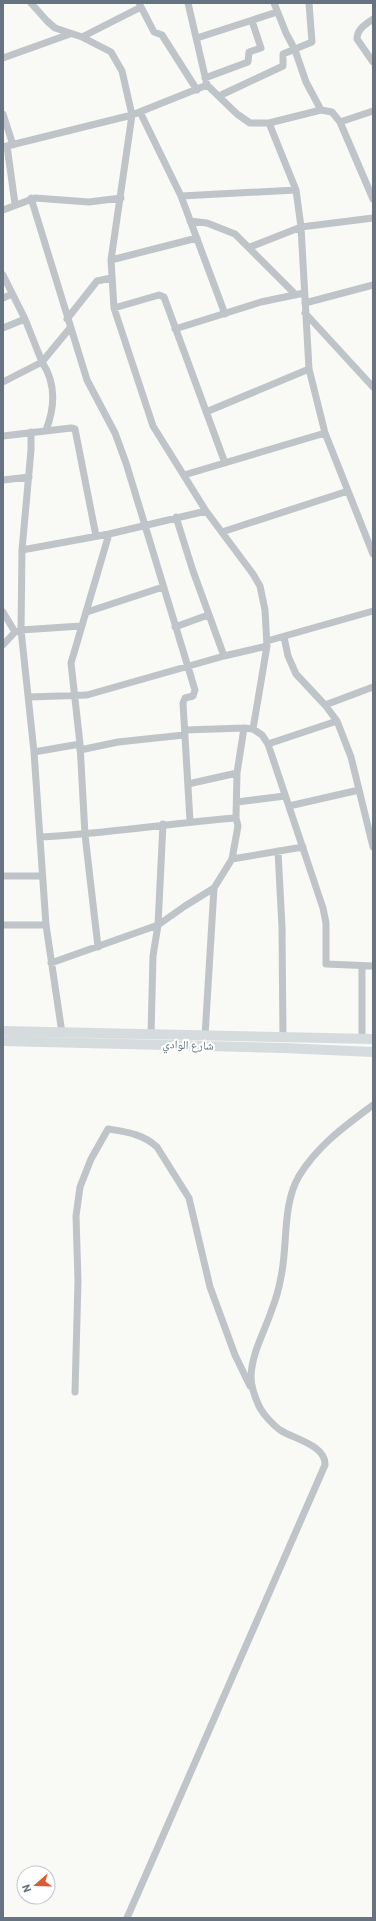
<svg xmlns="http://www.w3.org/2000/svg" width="376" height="1921" font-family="Barlow,'Noto Naskh Arabic',sans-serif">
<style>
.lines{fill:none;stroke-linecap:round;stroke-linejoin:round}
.minor{stroke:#bfc4c8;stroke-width:7}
.secondary{stroke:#d6dbde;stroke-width:10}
.labels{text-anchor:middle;stroke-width:4;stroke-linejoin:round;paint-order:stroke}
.street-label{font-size:12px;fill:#657480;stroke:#fff}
</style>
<rect width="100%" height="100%" fill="#f9f9f6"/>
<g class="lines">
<path class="minor" d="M 31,3 L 47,21 L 55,28 L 82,37 L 111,52 L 122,71 L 132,115 L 111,260 L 114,308 L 153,426 L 206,511 L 253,574 L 260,586 L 265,610 L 267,646 L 253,729 L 244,728 L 237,773 L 236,818 L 238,826 L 232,859 L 214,888 L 205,1036
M 139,3 L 154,32 L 162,35 L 197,90
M 188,3 L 207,85 L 237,114 L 250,123 L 269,123
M 274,3 L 286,33 L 295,50 L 306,82 L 321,110
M 373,19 C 366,24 357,29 357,39 L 373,62
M 82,37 L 141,7
M 197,38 L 277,12
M 3,58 L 70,34
M 205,78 L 248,62 L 249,52 L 261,48 L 252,21
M 219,96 L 283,66 L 283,54 L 312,42 L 309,3
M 373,111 L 340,122 L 373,199
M 140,112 L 181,196 L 225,314
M 3,114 L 13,145
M 7,146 L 15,204
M 3,147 L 132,115 L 207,85
M 181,196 L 296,190
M 31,198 L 87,380 L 115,433 L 126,463 L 195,690 L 193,696 L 185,698 L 183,703 L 190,821
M 3,210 L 35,198 L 89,202 L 121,198
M 373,218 L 301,227 L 309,369 L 325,433 L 373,554
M 190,221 L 207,223 L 235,234 L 295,294
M 250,247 L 301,227 L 296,190 L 269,123 L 321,110 L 332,112 L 340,122
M 111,260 L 197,238
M 3,275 L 25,319 L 42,362 L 3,382
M 3,298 L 12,294
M 305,303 L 373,285
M 114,308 L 159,295 L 164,297 L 225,463
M 305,313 L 373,387
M 67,319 L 97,281 L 111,278
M 3,328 L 25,319
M 175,329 L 261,302 L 304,293
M 206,412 L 309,369
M 46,430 C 55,407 56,383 42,362 L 70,328
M 31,432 L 31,450 L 22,550 L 21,630 L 81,626
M 3,436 L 71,428 L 75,429 L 96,536
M 184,475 L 325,433
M 3,480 L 29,477
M 176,517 L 193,571 L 224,656
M 222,532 L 348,491
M 22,550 L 109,534 L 206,511
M 3,612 L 15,632 L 21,630 L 34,752 L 46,925 L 62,1033
M 87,612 L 163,587
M 175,627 L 208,615
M 284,637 L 288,656 L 296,674 L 325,705 L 337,721 L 351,757 L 373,847
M 267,641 L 373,611
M 3,645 L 15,632
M 30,697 L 87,695 L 224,656 L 267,646
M 325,705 L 373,687
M 253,729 L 262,735 L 268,744 L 323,908 L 326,923 L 326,964 L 373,966
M 185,730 L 244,728
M 268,744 L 337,721
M 80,750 L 118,742 L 184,735
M 34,752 L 80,744
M 188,784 L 237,773
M 237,802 L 285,796
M 289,806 L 359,790
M 40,837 C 105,834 170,823 236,818
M 278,851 L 282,927 L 283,1038
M 232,859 L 303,847
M 3,876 L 42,876
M 3,925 L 46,925
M 98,947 L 85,835 L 80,744 L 71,663 L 109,534
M 51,963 L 158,925 L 185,906 L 214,888
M 151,1035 L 153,956 L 158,925 L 163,824
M 362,1039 L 362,966
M 75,1392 L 78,1281 L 76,1216 L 80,1187 L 91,1159 L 108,1129 C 127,1132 143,1134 157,1147 L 189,1198 L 210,1287 L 235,1355 L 250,1386
M 127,1918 L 325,1465 C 326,1445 294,1439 280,1430 C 273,1425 264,1415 260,1408 C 255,1398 251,1386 251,1376 C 252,1352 265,1331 272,1309 C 276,1299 279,1288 281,1277 C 288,1245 282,1205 299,1176 C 318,1145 345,1126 373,1105"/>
<path class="secondary" d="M 3,1031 L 373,1039
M 3,1041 L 284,1048 L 373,1052"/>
</g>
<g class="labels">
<g class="street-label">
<text transform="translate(188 1045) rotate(2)" y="4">شارع الوادي</text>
</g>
</g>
<rect width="376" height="1921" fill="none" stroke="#657480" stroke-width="8"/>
<g transform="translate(36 1885) rotate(250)"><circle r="19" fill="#ffffff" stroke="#c1c7cc"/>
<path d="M0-3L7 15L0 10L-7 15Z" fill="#dd5b32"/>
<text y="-6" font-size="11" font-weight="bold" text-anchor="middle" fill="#657480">N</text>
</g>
</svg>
